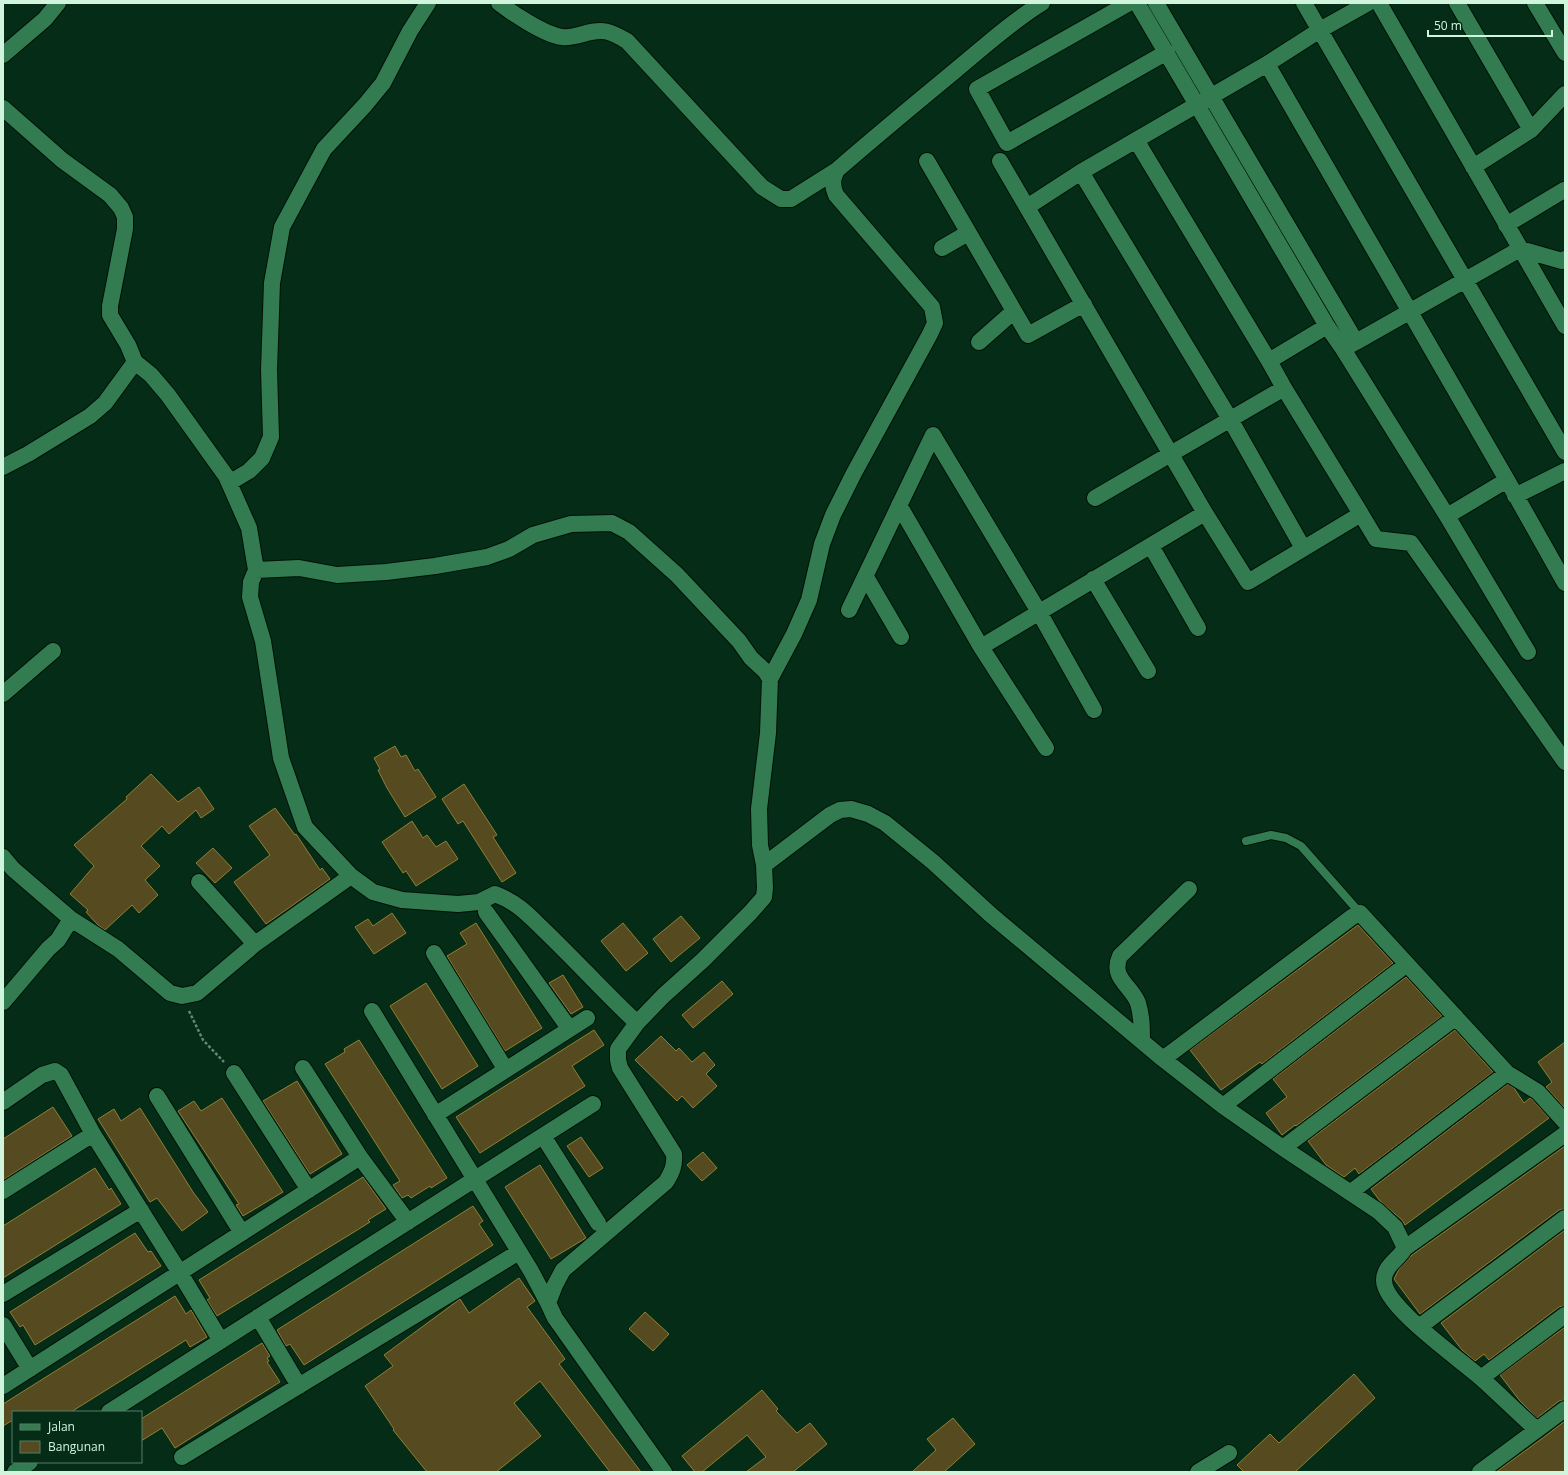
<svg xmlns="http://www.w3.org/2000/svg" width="1568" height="1475" font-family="'Open Sans',sans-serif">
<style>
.building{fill:#564a20;stroke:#937f32}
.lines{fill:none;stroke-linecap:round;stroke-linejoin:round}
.lane-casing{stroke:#001206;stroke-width:10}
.street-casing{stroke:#001206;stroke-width:18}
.path{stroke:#638972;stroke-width:2.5;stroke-dasharray:3 2;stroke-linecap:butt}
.lane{stroke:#337b51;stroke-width:8}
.street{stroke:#337b51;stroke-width:16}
</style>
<rect width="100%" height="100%" fill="#042c17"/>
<path class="building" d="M 395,746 L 401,757 L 406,755 L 415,771 L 418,769 L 436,797 L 405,817 L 387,788 L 378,770 L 380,769 L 374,758 Z
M 151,774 L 178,802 L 199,787 L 214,809 L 201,818 L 196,810 L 169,834 L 162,826 L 141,846 L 160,866 L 145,880 L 158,895 L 139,913 L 132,905 L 105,930 L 98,925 L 86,912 L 88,910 L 70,894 L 94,866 L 74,845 L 127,799 L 126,797 Z
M 464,784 L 497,835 L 493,837 L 516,873 L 502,882 L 463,821 L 458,824 L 442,799 Z
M 275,808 L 295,835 L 296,834 L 320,870 L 322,868 L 330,879 L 266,924 L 234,882 L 270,855 L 249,826 Z
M 412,821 L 423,838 L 427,835 L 436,847 L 446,841 L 458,859 L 416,886 L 406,871 L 403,873 L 382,842 Z
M 213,848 L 232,868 L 215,883 L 196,863 Z
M 392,913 L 406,933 L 374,954 L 355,927 L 368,919 L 373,926 Z
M 681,916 L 700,938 L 671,962 L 653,939 Z
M 476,923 L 542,1028 L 505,1051 L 447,956 L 467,944 L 460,933 Z
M 623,923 L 648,953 L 626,971 L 601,941 Z
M 1358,925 L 1393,963 L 1262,1064 L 1260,1062 L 1221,1090 L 1190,1050 Z
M 563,975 L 583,1007 L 571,1014 L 549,983 Z
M 1406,977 L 1442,1016 L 1296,1126 L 1295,1125 L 1282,1135 L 1266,1113 L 1287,1097 L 1273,1079 Z
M 722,981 L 733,994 L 693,1028 L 682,1015 Z
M 426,983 L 478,1066 L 442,1089 L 390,1006 Z
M 594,1030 L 604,1045 L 572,1066 L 585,1086 L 480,1153 L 456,1117 Z
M 1455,1030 L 1493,1072 L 1359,1174 L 1355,1168 L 1344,1177 L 1326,1165 L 1308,1141 Z
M 661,1036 L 676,1051 L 679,1048 L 692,1062 L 704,1052 L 715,1065 L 706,1074 L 717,1086 L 693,1108 L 682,1096 L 677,1101 L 635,1060 Z
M 359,1040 L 447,1178 L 431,1188 L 430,1186 L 411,1198 L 408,1195 L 402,1198 L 393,1185 L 400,1181 L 325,1064 L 345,1052 L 344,1049 Z
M 1565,1042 L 1565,1106 L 1564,1107 L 1546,1087 L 1552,1082 L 1538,1062 Z
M 297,1081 L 342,1154 L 310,1174 L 263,1101 Z
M 1508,1084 L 1514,1088 L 1524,1103 L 1530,1098 L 1532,1099 L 1549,1118 L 1405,1225 L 1402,1220 L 1380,1201 L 1371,1189 Z
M 222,1098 L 283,1192 L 243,1216 L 236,1205 L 239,1204 L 178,1111 L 194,1101 L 201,1111 Z
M 53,1107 L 72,1136 L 3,1180 L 3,1139 Z
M 140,1108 L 193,1192 L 208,1212 L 182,1231 L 157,1198 L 150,1202 L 98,1119 L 114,1109 L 121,1121 Z
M 581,1137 L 603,1168 L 589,1177 L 567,1146 Z
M 1565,1146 L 1565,1209 L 1559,1210 L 1420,1314 L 1394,1279 L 1399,1269 L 1412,1255 Z
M 703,1152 L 717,1168 L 702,1181 L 687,1165 Z
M 540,1165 L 586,1238 L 551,1259 L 505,1187 Z
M 95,1168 L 109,1190 L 111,1188 L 121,1204 L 3,1278 L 3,1226 Z
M 363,1177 L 386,1209 L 368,1220 L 370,1222 L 354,1232 L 217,1316 L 207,1300 L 210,1298 L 199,1280 Z
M 473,1206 L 483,1221 L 479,1224 L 493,1245 L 304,1365 L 290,1344 L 286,1346 L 277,1330 Z
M 1565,1230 L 1565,1306 L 1559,1307 L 1489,1360 L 1484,1354 L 1475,1361 L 1462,1350 L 1441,1323 Z
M 135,1233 L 148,1252 L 151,1251 L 161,1266 L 35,1345 L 23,1325 L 20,1327 L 10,1312 Z
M 519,1278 L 535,1301 L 527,1307 L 565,1359 L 559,1364 L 641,1472 L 610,1472 L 540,1381 L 514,1403 L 541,1436 L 496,1472 L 427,1472 L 393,1430 L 394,1429 L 365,1386 L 393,1366 L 384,1355 L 460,1299 L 469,1313 Z
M 175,1296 L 186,1314 L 191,1310 L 207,1337 L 190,1347 L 186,1340 L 71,1412 L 13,1412 L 13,1420 L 3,1426 L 3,1404 Z
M 645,1312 L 669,1334 L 653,1351 L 629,1329 Z
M 1565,1327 L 1565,1400 L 1559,1401 L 1537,1418 L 1520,1401 L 1500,1375 Z
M 262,1343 L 270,1356 L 267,1358 L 269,1361 L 267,1362 L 280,1382 L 175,1448 L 162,1428 L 141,1441 L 141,1419 Z
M 1354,1374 L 1375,1398 L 1295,1472 L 1244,1472 L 1237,1465 L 1270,1434 L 1279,1443 Z
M 762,1390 L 778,1409 L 776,1411 L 797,1433 L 810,1423 L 827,1444 L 793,1472 L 746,1472 L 766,1457 L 747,1435 L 702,1472 L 695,1472 L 682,1456 Z
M 953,1418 L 975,1444 L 944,1472 L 912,1472 L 936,1450 L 927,1439 Z
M 1565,1421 L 1565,1472 L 1496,1472 L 1544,1437 Z"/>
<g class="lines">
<g class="lane-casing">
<path id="lane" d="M 1246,841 L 1271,835 L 1286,838 L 1301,846 L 1360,913"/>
</g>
<g class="street-casing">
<path id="street" d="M 499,3 C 512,13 545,35 562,37 C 569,38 576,36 583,34 C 603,28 610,31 627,41 L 762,187 L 781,199 L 791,199 L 837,170
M 1129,3 L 977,89 L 1007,143 L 1167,52
M 1137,3 L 1327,326
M 1156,3 L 1356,342 L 1520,249 L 1562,261 L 1565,259
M 1304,3 L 1565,452
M 1379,3 L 1565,326
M 1457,3 L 1531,130
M 1535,3 L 1565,53
M 3,55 L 45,19 L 58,3
M 1267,64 L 1507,480 L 1447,516
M 3,108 L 62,160 L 110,195 L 121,208 L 125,217 L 125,229 L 110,306 L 110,315 L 128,345 L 135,362 L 105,403 L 90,416 L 28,454 L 3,467
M 1136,140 L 1269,361
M 927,161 L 1028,335 L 1084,304
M 1000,161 L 1205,513 L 1248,582 L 1361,514 L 1284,388
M 1473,167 L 1531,130 L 1565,94
M 1081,172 L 1230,419 L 1303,548
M 1027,207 L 1081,172 L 1267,64 L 1320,30 L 1368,3
M 1506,225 L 1564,190
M 942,248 L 968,233
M 979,342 L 1014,311
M 1343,349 L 1447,516 L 1528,652
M 135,362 L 151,375 L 168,395 L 226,476 L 249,528 L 256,570 L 251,582 L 250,597 L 263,641 L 281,758 L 305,827 L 351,876
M 1507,480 L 1565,583
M 229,483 L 249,471 L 262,458 L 271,437 L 269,370 L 272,283 L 282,227 L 324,149 L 365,105 L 383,83 L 410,31 L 428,3
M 1515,496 L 1565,471
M 1095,498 L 1284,388 L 1269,361 L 1327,326 L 1343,349 L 1356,342
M 899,505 L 981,647 L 1046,748
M 1361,514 L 1376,539 L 1411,543 L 1565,762
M 1151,546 L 1198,628
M 256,570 L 299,568 L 337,575 L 386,572 L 435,566 L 487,557 L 509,549 L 533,535 L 571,524 L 612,523 L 629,532 L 677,575 L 739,641 L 751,658 L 766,672 L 770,679
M 866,577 L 901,637
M 1093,579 L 1148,671
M 849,610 L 933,435 L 1039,612 L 1094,710
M 981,647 L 1205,513
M 3,694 L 53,651
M 3,857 L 13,869 L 71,919 L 118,949 L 170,993 L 182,996 L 197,993 L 255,944 L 351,876 L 373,892 L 402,900 L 458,904 L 479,902 L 495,894 C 519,903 530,917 548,934 C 578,963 606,994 637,1023
M 764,865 L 830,815 L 840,810 L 851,809 L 868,814 L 885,823 L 933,862 L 991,915 L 1163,1059 L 1223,1106 L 1283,1148 L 1378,1211 L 1395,1227 L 1405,1248 C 1399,1259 1384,1266 1384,1280 C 1383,1306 1461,1360 1481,1378 C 1500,1395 1518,1413 1537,1430
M 199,882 L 255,944
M 486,912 L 569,1028
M 434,953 L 506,1070
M 3,1002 L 48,949 L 58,940 L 71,919
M 372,1011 L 531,1271 L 548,1303
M 1142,1041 C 1142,1028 1142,1016 1138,1003 C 1131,985 1110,978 1120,956 L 1189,889
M 1163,1059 L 1352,917 L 1360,913 L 1507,1073 L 1538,1092 L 1565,1122
M 303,1068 L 360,1157 L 408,1222
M 234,1073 L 309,1190
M 157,1096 L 242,1233
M 3,1102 L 42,1075 L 55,1071 L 61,1075 L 93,1134 L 180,1273 L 221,1341
M 1223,1106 L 1407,964
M 435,1115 L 587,1018
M 543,1136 L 598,1223
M 1283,1148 L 1456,1017
M 3,1191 L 93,1134
M 1351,1192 L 1507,1073
M 1405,1248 L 1565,1134
M 3,1294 L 141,1210
M 258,1317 L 299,1386
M 3,1325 L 30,1369
M 1419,1327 L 1565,1218
M 1481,1378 L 1565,1315
M 3,1386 L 360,1157
M 109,1412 L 593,1104
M 182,1457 L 519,1252
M 15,1472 L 30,1462
M 664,1472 L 555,1318 L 548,1303 L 555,1285 L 563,1270 L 666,1182 C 672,1172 675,1166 674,1154 L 620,1068 L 618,1060 L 618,1049 L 637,1023 L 663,996 L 703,960 L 750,913 L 764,897 L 765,888 L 764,865 L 760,845 L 759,809 L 768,733 L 770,679 L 794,634 L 809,600 L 822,544 L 833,515 L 854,473 L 930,334 L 935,323 L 932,307 L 836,195 C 832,185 832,180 837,170 C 876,136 916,103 956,70 C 984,47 1011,22 1042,3
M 1198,1472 L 1229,1453
M 1480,1472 L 1565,1409"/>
</g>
<path class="path" d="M 189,1011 L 203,1040 L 224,1062"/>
<use href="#lane" class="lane"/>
<use href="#street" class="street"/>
</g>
<rect width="1568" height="1475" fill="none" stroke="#d1f5dc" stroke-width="8"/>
<rect x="12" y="1411" width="130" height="52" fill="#042c17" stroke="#567c66"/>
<rect x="20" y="1424" width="20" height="6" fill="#337b51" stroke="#567c66"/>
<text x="48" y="1431" font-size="12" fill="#d1f5dc">Jalan</text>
<rect x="20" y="1441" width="20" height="12" fill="#564a20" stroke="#567c66"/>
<text x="48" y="1451" font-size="12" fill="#d1f5dc">Bangunan</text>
<path d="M1428 30v6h124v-6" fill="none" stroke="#d1f5dc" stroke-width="2"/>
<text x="1434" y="30" font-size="12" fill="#d1f5dc" stroke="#042c17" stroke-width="3" paint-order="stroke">50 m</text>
</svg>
